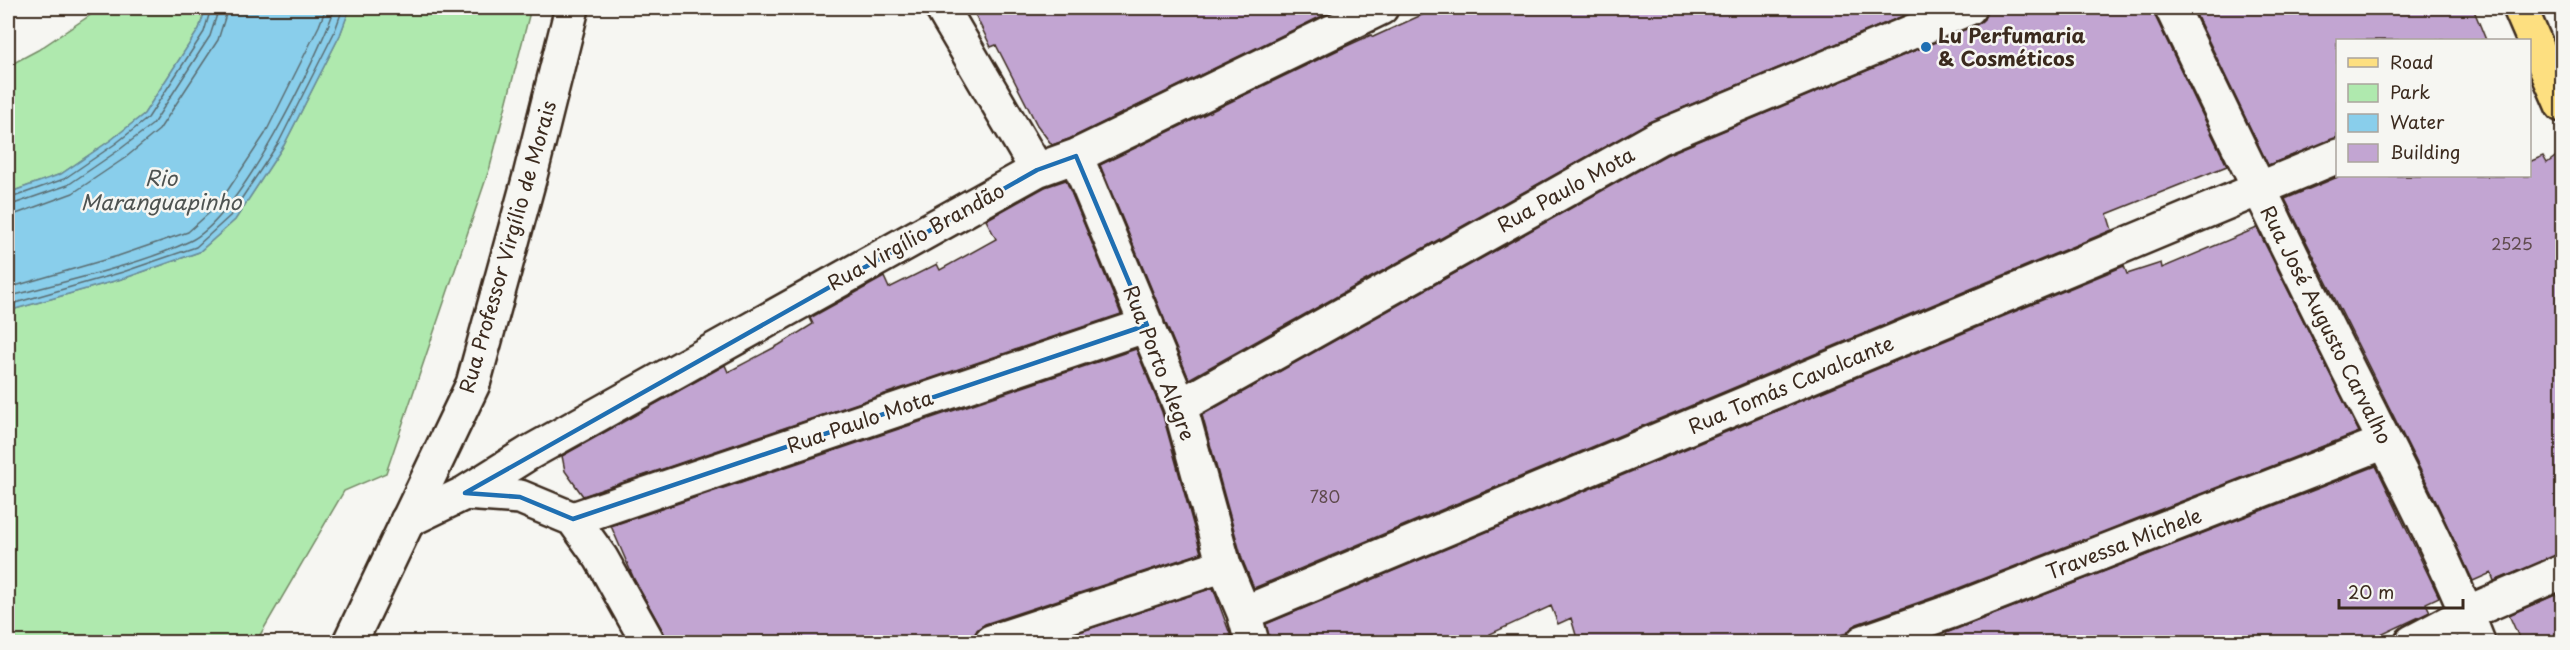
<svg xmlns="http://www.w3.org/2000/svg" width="2570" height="650" font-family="'Playpen Sans',sans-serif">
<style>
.green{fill:#afe9ae;stroke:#758a66;stroke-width:1.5}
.water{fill:#89ceeb;stroke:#6a8c99;stroke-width:1.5}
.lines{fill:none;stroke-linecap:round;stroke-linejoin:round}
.shore{stroke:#5a6c70;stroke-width:1.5}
.building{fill:#c2a5d2;stroke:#3b2a1e;stroke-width:1.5}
.minor-casing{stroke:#3b2a1e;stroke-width:38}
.secondary-casing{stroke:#3b2a1e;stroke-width:38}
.primary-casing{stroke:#3b2a1e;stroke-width:38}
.minor{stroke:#f6f6f2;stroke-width:33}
.secondary{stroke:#f6f6f2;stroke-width:33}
.primary{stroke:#fddf80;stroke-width:33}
.marked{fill:none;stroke:#1f6fb2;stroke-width:4.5;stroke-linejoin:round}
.poi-dot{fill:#1f6fb2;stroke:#f6f6f2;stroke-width:2}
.labels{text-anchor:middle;stroke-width:5;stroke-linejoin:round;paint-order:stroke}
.number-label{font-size:16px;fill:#5d494b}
.poi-label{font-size:20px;font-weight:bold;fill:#3b2a1e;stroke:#f6f6f2;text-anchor:start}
.street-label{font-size:20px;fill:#3b2a1e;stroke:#f6f6f2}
.water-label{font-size:21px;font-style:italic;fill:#4e5351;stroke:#f6f6f2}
</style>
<rect width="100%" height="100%" fill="#f6f6f2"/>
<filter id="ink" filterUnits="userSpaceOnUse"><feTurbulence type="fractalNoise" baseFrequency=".0167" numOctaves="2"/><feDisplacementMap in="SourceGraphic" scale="12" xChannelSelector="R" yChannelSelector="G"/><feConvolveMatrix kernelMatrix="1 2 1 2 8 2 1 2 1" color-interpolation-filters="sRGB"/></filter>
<g filter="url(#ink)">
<path class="green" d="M 101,8 L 206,8 L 199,29 L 144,114 L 111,140 L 61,174 L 8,193 L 8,66 L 38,50 Z
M 350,8 L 531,8 L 490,167 L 386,473 L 344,491 L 256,642 L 8,642 L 8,311 L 125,278 L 199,252 L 235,220 L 284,145 L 340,35 Z"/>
<path class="water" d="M 206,8 L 350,8 L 340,35 L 284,145 L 235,220 L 199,252 L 125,278 L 8,311 L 8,193 L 61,174 L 111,140 L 144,114 L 199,29 Z"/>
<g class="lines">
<path class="shore" d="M 8,199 L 64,179 L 115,144 L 148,118 L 204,32 L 211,8
M 8,206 L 68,185 L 119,150 L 153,124 L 210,36 L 219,8
M 8,215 L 16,214 L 73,193 L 125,158 L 159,130 L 218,40 L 228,8
M 8,288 L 118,256 L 188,232 L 218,205 L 265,134 L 319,26 L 326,8
M 8,297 C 64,281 138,266 190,241 C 240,217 316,61 335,8
M 8,305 L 123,272 L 196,247 L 230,216 L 279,142 L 334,33 L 343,8"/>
</g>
<path class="building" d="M 972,8 L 1321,8 L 1324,15 L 1069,139 L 1052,145 L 1037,125 L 996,45 L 991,47 Z
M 1437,8 L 1922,8 L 1649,122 L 1189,379 L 1100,165 L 1338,50 L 1371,35 L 1373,37 Z
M 1987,8 L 2153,8 L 2155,16 L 2227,166 L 2107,214 L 2112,230 L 1254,588 L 1242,559 L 1202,415 L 1666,155 L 1976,25 L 1984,19 Z
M 2193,8 L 2473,8 L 2486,40 L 2337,40 L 2337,138 L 2268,165 Z
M 2562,152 L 2562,554 L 2494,581 L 2491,573 L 2473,581 L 2432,493 L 2285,199 L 2340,176 L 2529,176 L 2529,162 L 2543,156 L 2547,163 Z
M 1066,180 L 1121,314 L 583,496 L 565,471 L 562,456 L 725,365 L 728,372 L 779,345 L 813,324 L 810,318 L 884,277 L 889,288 L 937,264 L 940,270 L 996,239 L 986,220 L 1045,187 Z
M 2257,228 L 2359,432 L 1946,593 L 1857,624 L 1847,633 L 1814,642 L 1578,642 L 1571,618 L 1558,624 L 1551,606 L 1490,634 L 1494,642 L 1270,642 L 1266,624 L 2124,266 L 2127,274 L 2161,263 L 2162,268 Z
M 1136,349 L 1162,412 L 1201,553 L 985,624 L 977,630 L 973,642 L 667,642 L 664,633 L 634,579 L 611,526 Z
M 2376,466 L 2439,597 L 2426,603 L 2430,612 L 2366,642 L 1949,642 L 1946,633 Z
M 1213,588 L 1233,642 L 1049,642 Z
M 2562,592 L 2562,642 L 2521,642 L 2509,615 Z"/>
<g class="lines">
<g class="minor-casing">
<path id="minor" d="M 942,8 L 1037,170
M 2172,8 C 2229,127 2286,245 2345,363 C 2391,455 2441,547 2478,642
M 1076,156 L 1180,406 L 1224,565 L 1244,613 L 1252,642
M 1180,406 L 1658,138 L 1969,8
M 465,493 L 529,453 L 1037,170 L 1076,156 L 1381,8
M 573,519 L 1147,325
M 407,521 L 465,493 L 520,497 L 573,519 L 601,558 L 648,642
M 1244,613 L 2338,156
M 991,642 L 1224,565
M 1863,642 L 1952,611 L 2385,442
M 2412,642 L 2467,613 L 2562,572"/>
</g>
<g class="secondary-casing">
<path id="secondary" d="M 350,642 L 473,384 L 530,176 L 572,8"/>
</g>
<g class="primary-casing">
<path id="primary" d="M 2520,8 L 2562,105"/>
</g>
<use href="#minor" class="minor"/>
<use href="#secondary" class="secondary"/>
<use href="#primary" class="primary"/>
</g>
</g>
<path class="marked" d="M 1076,156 L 1147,325 L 573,519 L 520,497 L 465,493 L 1037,170 Z"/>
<circle class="poi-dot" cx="1926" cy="47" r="6"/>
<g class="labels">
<g class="number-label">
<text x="2512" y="250">2525</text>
<text x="1325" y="503">780</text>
</g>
<g class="poi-label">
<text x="1938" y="43">Lu Perfumaria<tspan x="1938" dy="23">&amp; Cosméticos</tspan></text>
</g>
<g class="street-label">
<text transform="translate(1566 190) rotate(-29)" y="7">Rua Paulo Mota</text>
<text transform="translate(916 237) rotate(-29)" y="7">Rua Virgílio Brandão</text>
<text transform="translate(508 247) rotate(-74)" y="7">Rua Professor Virgílio de Morais</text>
<text transform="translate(2326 325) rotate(63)" y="7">Rua José Augusto Carvalho</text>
<text transform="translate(1159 363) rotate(69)" y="7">Rua Porto Alegre</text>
<text transform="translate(1791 385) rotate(-23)" y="7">Rua Tomás Cavalcante</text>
<text transform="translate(860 422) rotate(-19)" y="7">Rua Paulo Mota</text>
<text transform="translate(2124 544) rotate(-21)" y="7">Travessa Michele</text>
</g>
<g class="water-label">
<text x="161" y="186">Rio<tspan x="161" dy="24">Maranguapinho</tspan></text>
</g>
</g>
<rect width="2570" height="650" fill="none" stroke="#f6f6f2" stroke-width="30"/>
<rect x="15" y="15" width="2540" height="620" fill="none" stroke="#3b2a1e" stroke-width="2" filter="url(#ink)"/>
<rect x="2336" y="39" width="195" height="138" fill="#f6f6f2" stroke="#aba49d" stroke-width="1.5"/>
<rect x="2348" y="58" width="30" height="9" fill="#fddf80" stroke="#aba49d" stroke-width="1.5"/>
<text x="2390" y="69" font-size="18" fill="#3b2a1e">Road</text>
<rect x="2348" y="84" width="30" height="18" fill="#afe9ae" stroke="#aba49d" stroke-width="1.5"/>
<text x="2390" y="99" font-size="18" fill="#3b2a1e">Park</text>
<rect x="2348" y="114" width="30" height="18" fill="#89ceeb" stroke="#aba49d" stroke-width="1.5"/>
<text x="2390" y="129" font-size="18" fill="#3b2a1e">Water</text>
<rect x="2348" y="144" width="30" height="18" fill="#c2a5d2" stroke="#aba49d" stroke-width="1.5"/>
<text x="2390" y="159" font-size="18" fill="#3b2a1e">Building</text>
<path d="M2339 599v9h124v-9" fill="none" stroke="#3b2a1e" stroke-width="3"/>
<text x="2348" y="599" font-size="18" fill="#3b2a1e" stroke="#f6f6f2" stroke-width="4.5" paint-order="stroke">20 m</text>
</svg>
